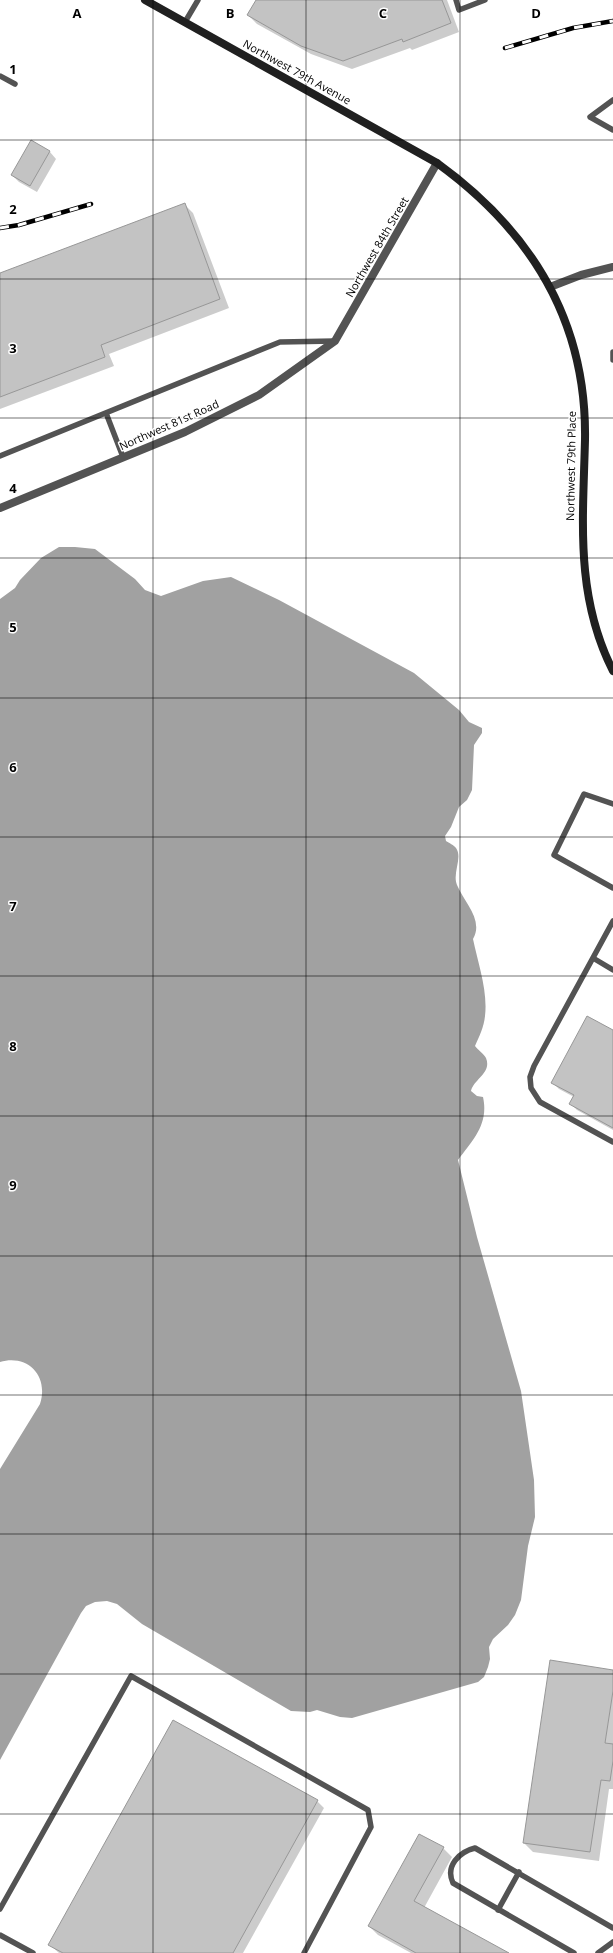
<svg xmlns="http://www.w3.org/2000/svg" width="613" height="1953" font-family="'Open Sans',sans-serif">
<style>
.water{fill:#a1a1a1}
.shadow{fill:#0003}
.building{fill:#c3c3c3;stroke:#979797}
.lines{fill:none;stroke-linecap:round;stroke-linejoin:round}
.service{stroke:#535353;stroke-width:5.5}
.minor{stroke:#535353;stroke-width:8}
.secondary{stroke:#202020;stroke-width:8}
.rail-casing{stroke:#000;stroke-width:4.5}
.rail{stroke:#fff;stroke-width:3;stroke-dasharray:9;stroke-linecap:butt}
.grid{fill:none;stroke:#000;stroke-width:1;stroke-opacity:0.55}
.labels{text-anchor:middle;stroke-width:3;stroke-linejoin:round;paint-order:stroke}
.street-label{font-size:11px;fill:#000;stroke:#fff}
.grid-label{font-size:13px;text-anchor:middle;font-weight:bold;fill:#000;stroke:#fff;stroke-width:3;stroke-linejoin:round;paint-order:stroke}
</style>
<rect width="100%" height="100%" fill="#fff"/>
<path class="water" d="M 59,547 L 75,547 L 95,549 L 135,579 L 145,590 L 161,596 L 203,581 L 231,577 L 279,600 L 414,673 L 459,710 L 469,722 L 482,728 L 482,733 L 474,745 L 472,790 L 467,800 L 459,807 L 451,827 L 445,836 L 446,841 C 449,843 454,845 456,848 C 463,858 452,873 457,885 C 464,902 484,920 473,939 C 478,963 488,991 485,1016 C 484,1027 479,1037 475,1046 C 478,1050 484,1054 486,1058 C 492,1073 474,1079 471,1091 L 477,1096 L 483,1097 C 489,1124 473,1140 458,1160 L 477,1237 L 521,1391 L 534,1480 L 535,1517 L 528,1546 L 521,1600 L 515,1615 L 508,1625 L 493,1639 L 489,1647 L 490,1659 L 488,1667 L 484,1677 L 478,1682 L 352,1718 L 340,1717 L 317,1710 L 310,1712 L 291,1711 L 142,1624 L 117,1604 L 107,1601 L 95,1602 L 86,1606 L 81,1613 L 0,1760 L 0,1469 L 40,1404 C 49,1376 28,1354 0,1362 L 0,599 L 15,588 L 20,580 L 41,558 Z"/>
<path class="shadow" d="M 257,0 L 447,0 L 459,32 L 412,50 L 410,48 L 352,69 L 311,54 L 257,24 L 248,15 Z
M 32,141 L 50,152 L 56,159 L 37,192 L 19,182 L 12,175 Z
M 184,204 L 193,213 L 229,308 L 109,354 L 114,366 L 0,409 L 0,274 Z
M 613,1031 L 613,1130 L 577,1110 L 571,1104 L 574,1097 L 559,1089 L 552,1082 Z
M 613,1671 L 613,1789 L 609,1789 L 599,1861 L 533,1852 L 524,1843 Z
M 317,1801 L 324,1808 L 243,1953 L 59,1953 L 50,1945 Z
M 443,1848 L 452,1857 L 424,1908 L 507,1953 L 411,1953 L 378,1935 L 369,1926 Z"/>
<path class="building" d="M 256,0 L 442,0 L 451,23 L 403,42 L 402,39 L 343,61 L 301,46 L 247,15 Z
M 31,140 L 50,151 L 30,186 L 11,175 Z
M 185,203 L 220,299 L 101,345 L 105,357 L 0,397 L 0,273 Z
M 587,1016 L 613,1030 L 613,1128 L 569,1104 L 574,1095 L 551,1083 Z
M 550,1660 L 613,1670 L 613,1691 L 605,1743 L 613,1744 L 613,1761 L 610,1781 L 601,1780 L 590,1852 L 523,1843 Z
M 173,1720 L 318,1800 L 233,1953 L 63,1953 L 48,1945 Z
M 419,1834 L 444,1847 L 414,1901 L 509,1953 L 416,1953 L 368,1926 Z"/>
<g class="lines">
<path class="service" d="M 456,0 L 459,10 L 485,0
M 185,22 L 198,0
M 0,76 L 15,84
M 613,100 L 590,117 L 613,130
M 613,352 L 613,360
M 106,413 L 123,457
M 0,456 L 280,342 L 335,341
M 613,804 L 584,794 L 554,855 L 613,888
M 613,921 L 534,1066 L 530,1077 L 531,1088 L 540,1102 L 613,1142
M 593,958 L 613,970
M 0,1909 L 131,1676 L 368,1810 L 371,1827 L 304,1953
M 498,1910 L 519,1872
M 0,1935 L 33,1953
M 574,1953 L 453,1883 C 445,1866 459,1852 475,1848 L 613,1928
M 598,1953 L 613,1942"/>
<path class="minor" d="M 550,287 L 581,275 L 613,267
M 0,508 L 185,432 L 259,395 L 335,341 L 437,163"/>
<path class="secondary" d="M 145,0 L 437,163 C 531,231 587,321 585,440 C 583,521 575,596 613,671"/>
<g class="rail-casing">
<path id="rail" d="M 505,48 L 573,28 L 613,21
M 0,228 L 19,225 L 91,204"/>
</g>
<use href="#rail" class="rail"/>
</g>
<path class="grid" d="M 153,0 L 153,1953M 306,0 L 306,1953M 460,0 L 460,1953M 0,140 L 613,140M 0,279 L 613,279M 0,418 L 613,418M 0,558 L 613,558M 0,698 L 613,698M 0,837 L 613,837M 0,976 L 613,976M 0,1116 L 613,1116M 0,1256 L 613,1256M 0,1395 L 613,1395M 0,1534 L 613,1534M 0,1674 L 613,1674M 0,1814 L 613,1814"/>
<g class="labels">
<g class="street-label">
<text transform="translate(297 72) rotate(29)" y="4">Northwest 79th Avenue</text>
<text transform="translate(377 247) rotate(-60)" y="4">Northwest 84th Street</text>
<text transform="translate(169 425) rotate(-24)" y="4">Northwest 81st Road</text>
<text transform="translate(571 466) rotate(-89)" y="4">Northwest 79th Place</text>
</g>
</g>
<g class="grid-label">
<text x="77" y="18">A</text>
<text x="230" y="18">B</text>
<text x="383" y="18">C</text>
<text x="536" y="18">D</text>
<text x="13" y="74">1</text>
<text x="13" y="214">2</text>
<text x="13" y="353">3</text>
<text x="13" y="493">4</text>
<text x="13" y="632">5</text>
<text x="13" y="772">6</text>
<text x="13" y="911">7</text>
<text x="13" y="1051">8</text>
<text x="13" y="1190">9</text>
</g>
</svg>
